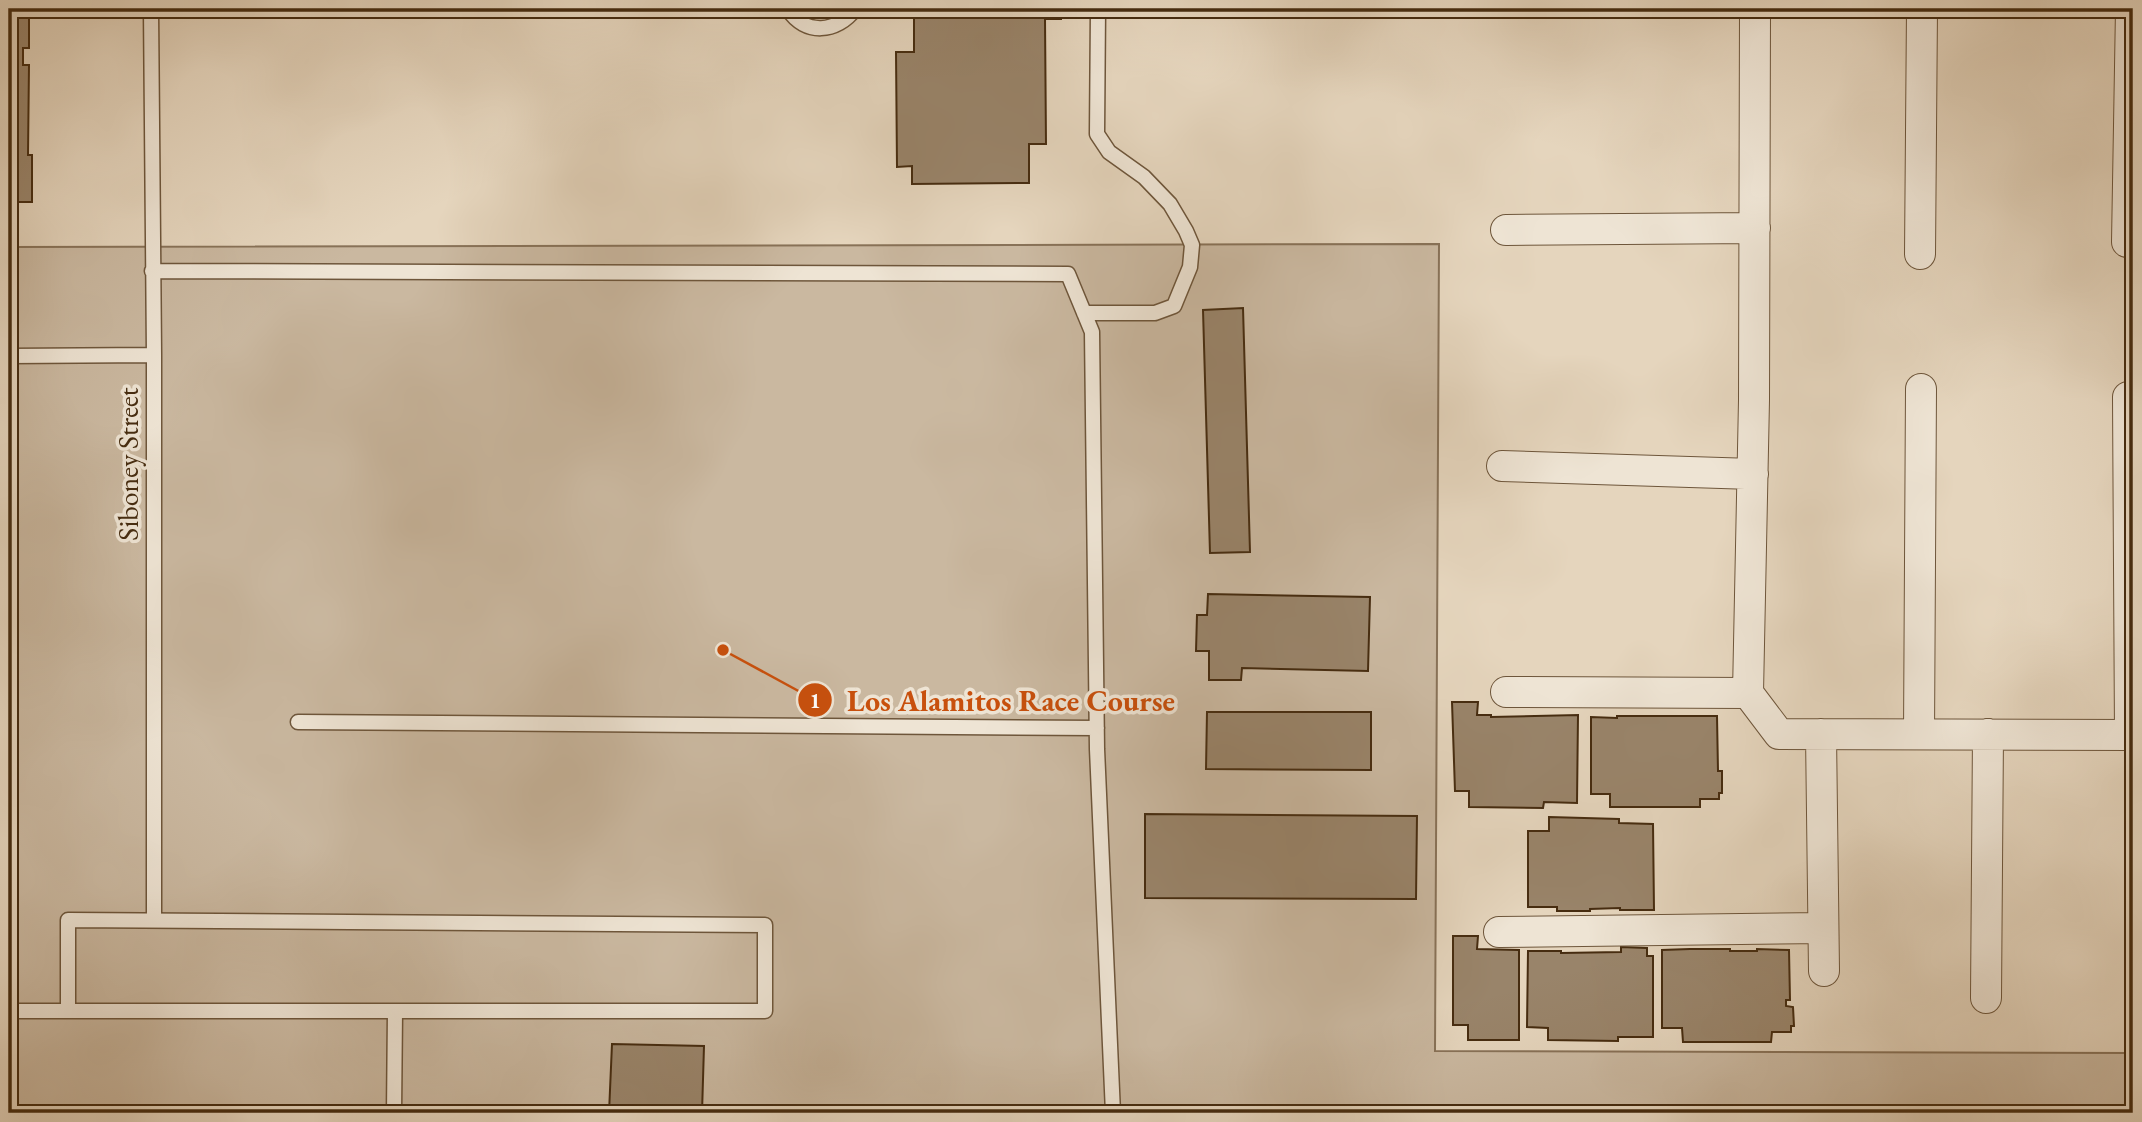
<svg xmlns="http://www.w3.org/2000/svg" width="2142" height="1122" font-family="'EB Garamond',serif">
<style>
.green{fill:#cab8a0;stroke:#887258;stroke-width:2}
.building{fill:#99846a;stroke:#462c10;stroke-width:2}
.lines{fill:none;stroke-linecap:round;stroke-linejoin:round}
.service-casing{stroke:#6e563b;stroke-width:17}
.minor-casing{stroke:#6e563b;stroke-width:32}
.service{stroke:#eee4d4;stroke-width:14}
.minor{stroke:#eee4d4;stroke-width:30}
.labels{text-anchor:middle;stroke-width:7;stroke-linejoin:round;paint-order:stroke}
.street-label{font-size:28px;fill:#462c10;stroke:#eee4d4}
.leader{fill:none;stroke:#c8500d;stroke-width:2.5}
.callout-dot{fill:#c8500d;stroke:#eee4d4;stroke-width:2.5}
.mark-label{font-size:21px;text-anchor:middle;font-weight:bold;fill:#fff}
.callout-label{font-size:30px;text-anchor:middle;font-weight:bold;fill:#c8500d;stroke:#eee4d4;stroke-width:7;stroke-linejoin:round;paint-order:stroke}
</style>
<rect width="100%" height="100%" fill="#e5d5bd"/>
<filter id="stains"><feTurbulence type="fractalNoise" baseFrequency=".00286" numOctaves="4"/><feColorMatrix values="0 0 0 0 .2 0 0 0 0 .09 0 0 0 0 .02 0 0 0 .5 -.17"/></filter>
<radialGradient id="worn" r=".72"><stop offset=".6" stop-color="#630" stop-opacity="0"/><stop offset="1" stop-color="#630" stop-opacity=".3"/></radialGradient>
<path class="green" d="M 1439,244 L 1435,1051 L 2133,1053 L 2133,1113 L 9,1113 L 9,247 Z"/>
<path class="building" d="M 9,9 L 29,9 L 29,48 L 23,48 L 23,65 L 29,65 L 28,155 L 32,155 L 32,202 L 9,202 Z
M 816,9 L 909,9 L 909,18 L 816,18 Z
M 909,9 L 1061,9 L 1061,19 L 1045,19 L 1046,144 L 1029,144 L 1029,183 L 912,184 L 912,166 L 897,167 L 896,52 L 914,52 L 914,12 L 909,12 Z
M 1243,308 L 1250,552 L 1210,553 L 1203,310 Z
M 1208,594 L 1370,597 L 1368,671 L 1242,668 L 1241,680 L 1209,680 L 1209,651 L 1196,651 L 1197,615 L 1207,615 Z
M 1452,702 L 1478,702 L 1477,715 L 1491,715 L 1491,717 L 1578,715 L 1577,803 L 1544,802 L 1543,808 L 1469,807 L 1469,791 L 1455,791 Z
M 1207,712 L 1371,712 L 1371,770 L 1206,769 Z
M 1617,716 L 1717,716 L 1718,771 L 1722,771 L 1722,793 L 1719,793 L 1719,799 L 1700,799 L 1700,807 L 1610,807 L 1610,794 L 1591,794 L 1591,717 L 1617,718 Z
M 1145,814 L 1417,816 L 1416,899 L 1145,898 Z
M 1549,817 L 1619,819 L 1619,823 L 1653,824 L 1654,910 L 1620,910 L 1620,908 L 1590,909 L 1590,911 L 1557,911 L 1557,907 L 1528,907 L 1528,831 L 1549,831 Z
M 1453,936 L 1478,936 L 1477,949 L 1519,950 L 1519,1040 L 1468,1040 L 1468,1025 L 1453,1025 Z
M 1621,947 L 1647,948 L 1647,956 L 1653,956 L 1653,1037 L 1618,1037 L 1618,1041 L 1548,1040 L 1548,1028 L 1527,1027 L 1528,951 L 1561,951 L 1561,953 L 1621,952 Z
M 1690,949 L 1730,949 L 1730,951 L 1757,951 L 1757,949 L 1789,950 L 1790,1000 L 1786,1000 L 1786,1006 L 1793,1007 L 1794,1026 L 1791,1026 L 1791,1032 L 1772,1032 L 1771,1042 L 1683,1042 L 1682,1028 L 1662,1028 L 1662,950 Z
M 612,1044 L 704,1046 L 702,1113 L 609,1113 Z"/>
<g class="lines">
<g class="service-casing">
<path id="service" d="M 151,9 L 154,355 L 154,920
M 788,9 C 805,36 837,33 855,9
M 152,271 L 1068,274 L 1092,332 L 1097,749 L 1113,1113
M 1084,313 L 1155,313 L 1174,306 L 1190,267 L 1192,245 L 1186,231 L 1170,204 L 1144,177 L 1109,152 L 1097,134 L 1098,9
M 9,356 L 154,355
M 298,722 L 1097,728
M 9,1011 L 765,1011 L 765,925 L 68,920 L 68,1011
M 394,1113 L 395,1011"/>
</g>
<g class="minor-casing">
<path id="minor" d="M 1755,9 L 1754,400 L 1748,693 L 1779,734 L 2133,735
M 1506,230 L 1755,228
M 2127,242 L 2131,9
M 1920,254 L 1922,9
M 2128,397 L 2130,735
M 1502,466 L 1753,474
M 1506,692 L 1748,693
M 1821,734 L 1824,971
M 1919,734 L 1921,389
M 1499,932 L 1823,928
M 1986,998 L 1988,734"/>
</g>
<use href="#service" class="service"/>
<use href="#minor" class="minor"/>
</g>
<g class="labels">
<g class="street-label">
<text transform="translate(128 464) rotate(-90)" y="10">Siboney Street</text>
</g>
</g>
<path class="leader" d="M723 650L815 700"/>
<g class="callout-dot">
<circle cx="723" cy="650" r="7"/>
<circle cx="815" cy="700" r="18"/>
</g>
<g class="mark-label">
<text x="815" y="708">1</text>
</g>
<g class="callout-label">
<text x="1011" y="711">Los Alamitos Race Course</text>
</g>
<rect width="2142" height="1122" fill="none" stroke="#e5d5bd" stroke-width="35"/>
<rect x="10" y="10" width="2121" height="1101" fill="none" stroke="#462c10" stroke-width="3.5"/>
<rect x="18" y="18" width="2107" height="1087" fill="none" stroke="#462c10" stroke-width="2"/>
<rect width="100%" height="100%" filter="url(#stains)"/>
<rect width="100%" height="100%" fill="url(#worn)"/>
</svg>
